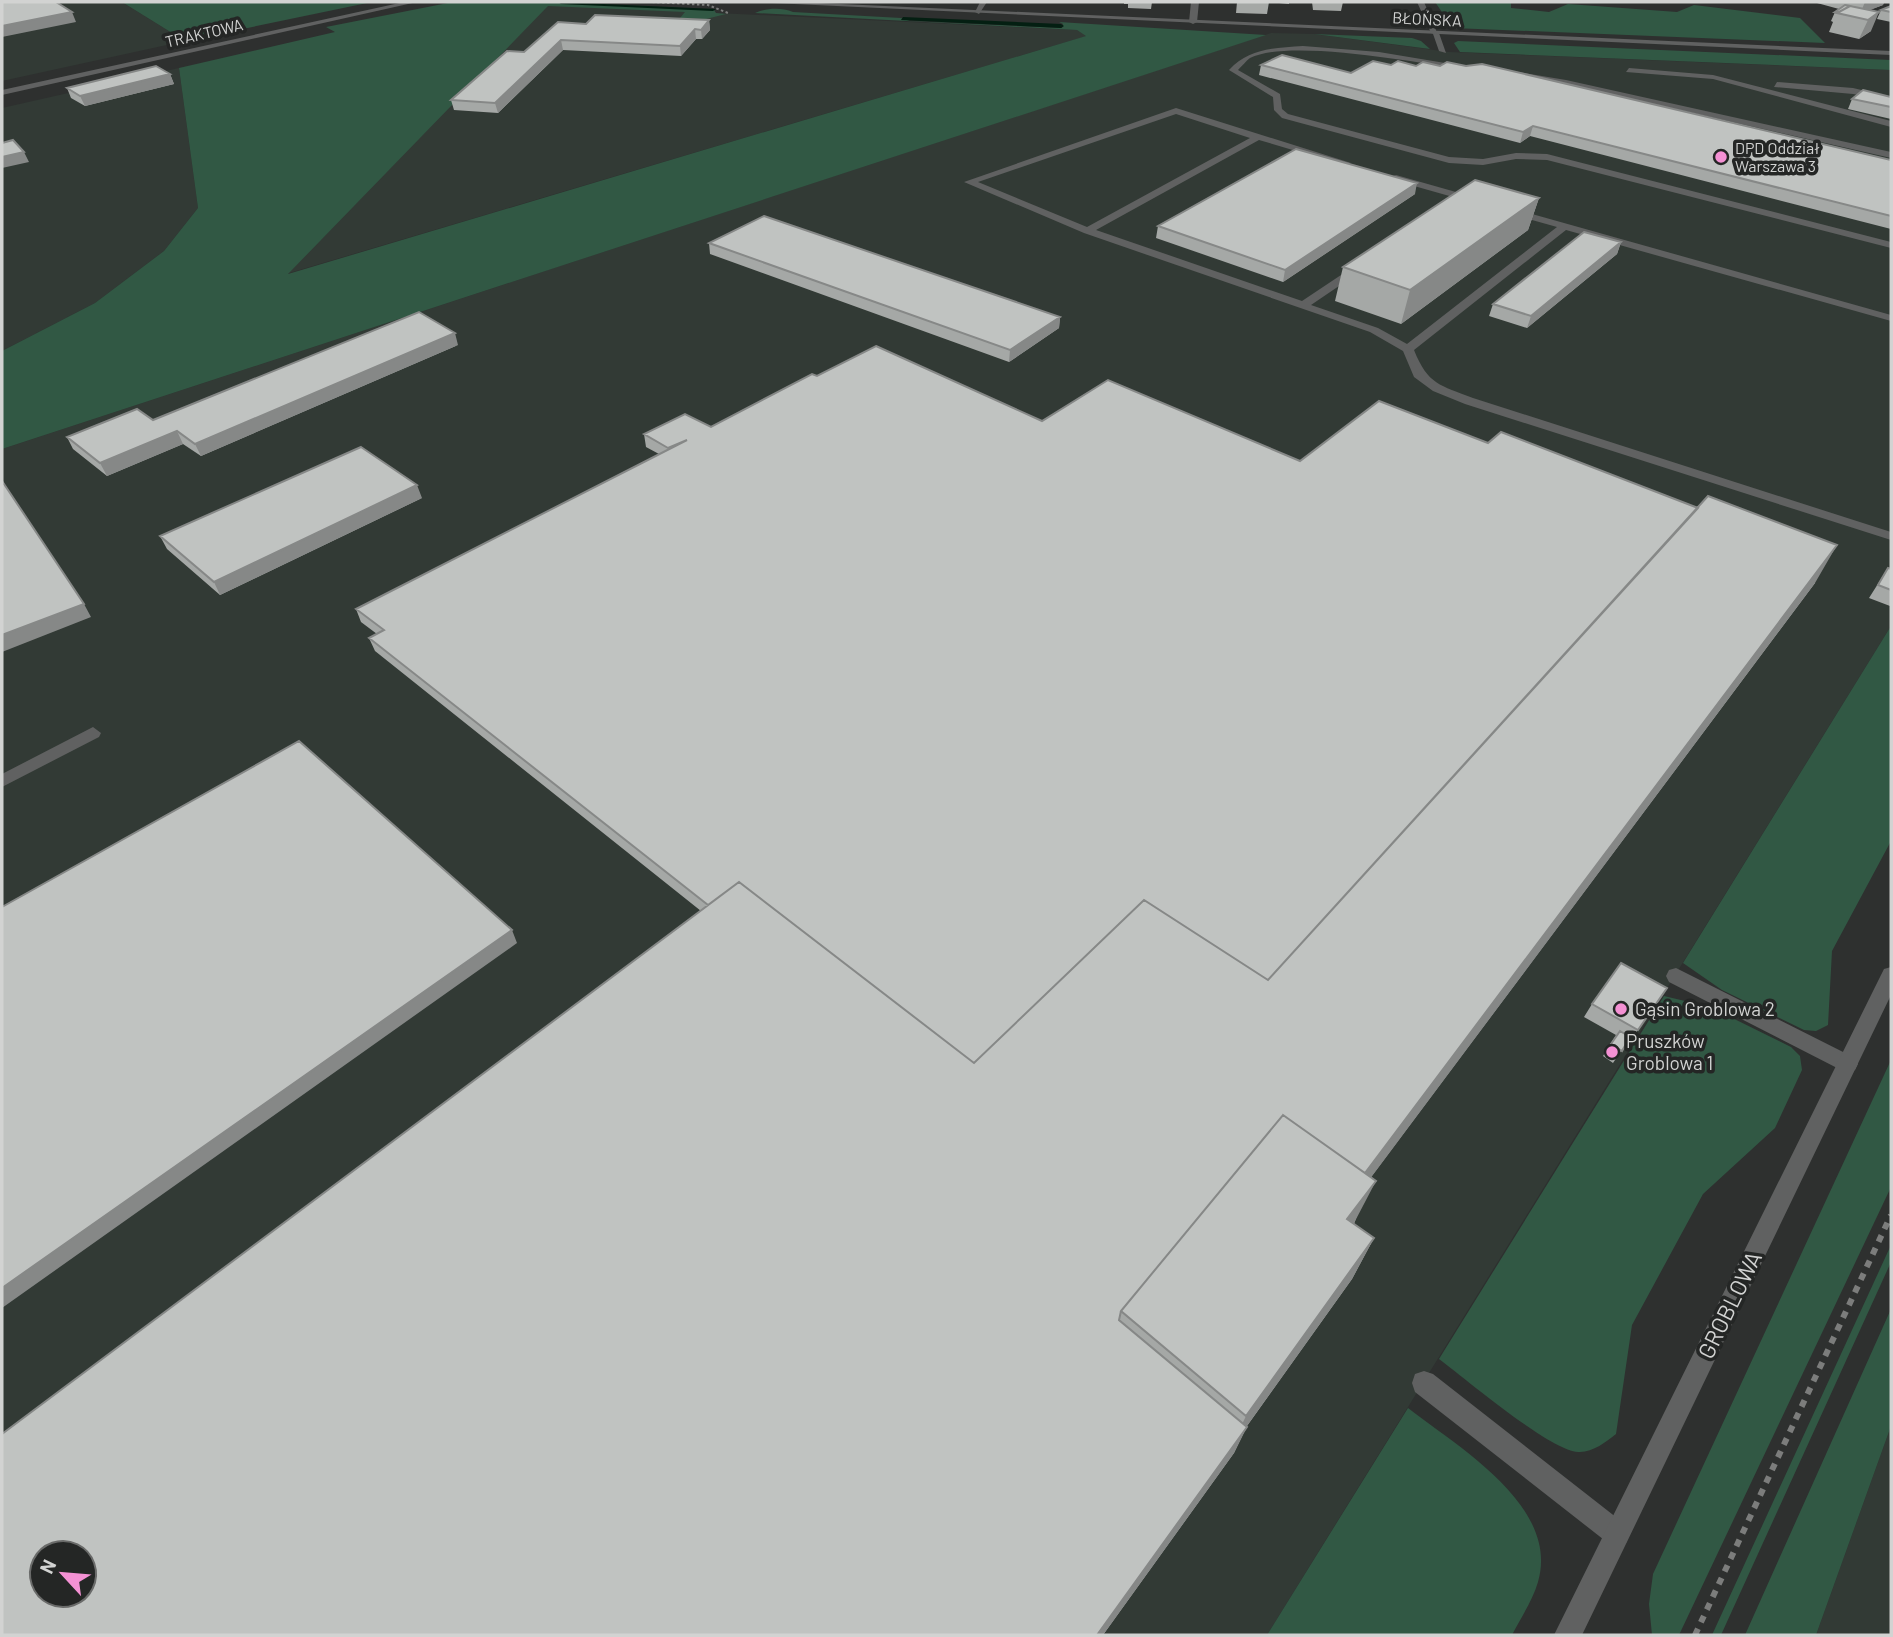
<svg xmlns="http://www.w3.org/2000/svg" width="1893" height="1637" font-family="Barlow,sans-serif">
<style>
.built{fill:#323a35;fill-rule:evenodd}
.green{fill:#315844}
.lines{fill:none;stroke-linecap:round;stroke-linejoin:round}
.stream{fill:#041f12;fill-rule:evenodd}
.path-far1{stroke:#7c7d7c;stroke-width:2;stroke-dasharray:2.5 2.5;stroke-linecap:butt}
.path{stroke:#7c7d7c;stroke-width:6;stroke-dasharray:7 7;stroke-linecap:butt}
.service{fill:#606161;fill-rule:evenodd}
.minor{fill:#606161;fill-rule:evenodd}
.tertiary{fill:#606161;fill-rule:evenodd}
.wall{fill:#a5a8a6}
.shaded-wall{fill:#868887}
.building{fill:#c0c3c1;stroke:#868887;stroke-width:2;fill-rule:evenodd}
.poi-dot{fill:#f491d4;stroke:#242625;stroke-width:2.5}
.labels{text-anchor:middle;stroke-width:7;stroke-linejoin:round;paint-order:stroke}
.far-street-label{font-size:16px;fill:#d2d3d2;stroke:#242625}
.far-poi-label{font-size:16px;fill:#d2d3d2;stroke:#242625;text-anchor:start}
.poi-label{font-size:19px;fill:#d2d3d2;stroke:#242625;text-anchor:start}
.near-street-label{font-size:23px;fill:#d2d3d2;stroke:#242625}
</style>
<rect width="100%" height="100%" fill="#2e302f"/>
<path class="built" d="M 2,2 L 122,2 L 185,41 L 2,81 Z
M 548,5 L 1077,30 L 1087,36 L 286,274 Z
M 1271,33 L 1314,34 L 1449,52 L 1891,70 L 1891,626 L 1267,1635 L 2,1635 L 2,449 ZM 42,1553 L 84,1553 L 84,1595 L 42,1595 Z
M 179,68 L 198,208 L 164,251 L 95,303 L 2,351 L 2,108 Z
M 1891,1426 L 1891,1635 L 1816,1635 Z"/>
<path class="green" d="M 122,2 L 372,2 L 185,41 Z
M 453,2 L 548,2 L 714,10 L 716,13 L 726,14 L 706,19 L 680,18 L 685,12 L 548,6 L 288,274 L 1086,36 L 1077,30 L 755,13 C 766,8 781,7 793,12 L 901,18 L 910,21 L 1062,28 L 1063,24 L 1059,22 L 1266,35 L 2,449 L 2,351 L 95,303 L 164,251 L 198,208 L 179,68 L 335,32 L 326,27 Z
M 1435,2 L 1511,2 L 1511,8 L 1549,12 L 1568,4 L 1677,12 L 1694,5 L 1800,18 L 1825,43 L 1453,28 Z
M 1314,34 L 1412,38 L 1421,41 L 1430,49 Z
M 1458,41 L 1891,60 L 1891,70 L 1460,52 L 1454,43 Z
M 1891,626 L 1891,841 L 1832,951 L 1828,1025 L 1816,1031 L 1804,1030 L 1722,990 L 1683,963 Z
M 1664,996 L 1710,1007 L 1791,1047 L 1800,1056 L 1802,1070 L 1775,1128 L 1703,1194 L 1632,1325 L 1616,1434 C 1606,1442 1592,1453 1578,1452 C 1549,1450 1466,1379 1439,1359 Z
M 1891,1060 L 1891,1187 L 1679,1635 L 1652,1635 L 1649,1604 L 1653,1574 Z
M 1891,1245 L 1891,1262 L 1721,1635 L 1712,1635 Z
M 1891,1309 L 1891,1426 L 1816,1635 L 1745,1635 Z
M 1408,1408 C 1458,1447 1560,1506 1538,1582 C 1533,1600 1520,1619 1512,1635 L 1267,1635 Z"/>
<g class="lines">
<path class="stream" d="M 558,2 L 716,9 L 713,11 L 561,4 Z
M 903,17 L 1061,24 L 1064,26 L 1061,28 L 901,20 Z"/>
<path class="path-far1" d="M 652,2 L 708,5 L 728,13"/>
<path class="path" d="M 1695,1635 L 1891,1215"/>
<path class="service" d="M 1432,31 L 1439,33 L 1446,53 L 1439,51 Z
M 1303,46 L 1379,52 L 1469,67 L 1465,69 C 1417,63 1290,38 1250,58 C 1246,61 1242,66 1238,70 L 1280,94 L 1282,109 L 1288,114 L 1449,157 L 1483,159 L 1516,153 L 1547,154 L 1891,242 L 1891,248 L 1547,160 L 1516,159 L 1483,165 L 1449,163 L 1282,118 L 1274,110 L 1273,97 L 1229,70 C 1249,48 1275,48 1303,46 Z
M 1629,68 L 1713,75 L 1891,121 L 1891,127 L 1713,79 L 1626,72 Z
M 1500,69 L 1566,80 L 1891,152 L 1891,158 L 1566,84 L 1497,73 Z
M 1777,82 L 1853,88 L 1891,97 L 1891,101 L 1853,94 L 1774,87 Z
M 1176,108 L 1351,163 L 1343,165 L 1259,140 L 1096,230 L 1302,301 L 1356,265 L 1364,265 L 1364,269 L 1311,305 L 1378,328 L 1407,344 L 1557,227 L 1507,213 L 1506,211 L 1511,208 L 1891,315 L 1891,321 L 1566,230 L 1414,350 C 1428,385 1440,385 1473,398 L 1891,532 L 1891,540 L 1465,404 L 1433,391 L 1414,377 L 1403,351 L 1370,332 L 1084,233 L 964,182 ZM 1176,114 L 1250,138 L 1087,227 L 978,182 Z
M 1396,175 L 1477,198 L 1479,200 L 1474,203 L 1393,180 L 1393,176 Z
M 93,727 L 101,733 L 99,737 L 2,787 L 2,774 Z
M 1676,968 L 1855,1058 L 1858,1064 L 1855,1070 L 1848,1073 L 1841,1070 L 1669,982 L 1666,976 L 1669,970 Z
M 1424,1371 L 1433,1374 L 1626,1525 L 1630,1534 L 1626,1543 L 1617,1547 L 1608,1543 L 1415,1392 L 1412,1383 L 1415,1374 Z"/>
<path class="minor" d="M 980,2 L 987,2 L 979,14 L 975,12 Z
M 1191,2 L 1199,2 L 1197,22 L 1193,24 L 1189,22 Z
M 1417,2 L 1424,2 L 1438,35 L 1431,33 Z
M 1891,967 L 1891,995 L 1582,1635 L 1554,1635 L 1881,975 L 1884,969 Z"/>
<path class="tertiary" d="M 404,2 L 417,2 L 2,95 L 2,90 Z
M 749,2 L 797,2 L 1891,51 L 1891,55 Z"/>
</g>
<path class="wall" d="M 1015,2 L 1043,2 L 1043,3 Z
M 1124,2 L 1153,2 L 1152,2 L 1151,9 L 1128,8 L 1128,4 L 1124,4 Z
M 1237,2 L 1269,2 L 1267,14 L 1236,13 Z
M 1279,2 L 1289,2 L 1289,4 L 1279,3 Z
M 1312,2 L 1343,2 L 1341,11 L 1313,10 Z
M 1818,2 L 1884,2 L 1883,5 L 1869,10 L 1871,31 L 1859,39 L 1829,32 L 1833,22 L 1831,21 L 1835,12 L 1839,9 L 1817,3 Z
M 1891,6 L 1891,22 L 1877,19 L 1881,10 Z
M 709,20 L 710,30 L 702,39 L 696,39 L 681,56 L 563,50 L 498,113 L 454,110 L 451,100 L 524,52 L 586,24 Z
M 1261,65 L 1351,73 L 1391,65 L 1440,66 L 1891,160 L 1891,229 L 1530,136 L 1520,143 L 1259,75 Z
M 170,74 L 174,84 L 85,106 L 71,98 L 67,88 Z
M 1891,97 L 1891,119 L 1848,109 L 1852,99 Z
M 1415,194 L 1283,282 L 1156,238 L 1158,226 Z
M 1539,198 L 1528,230 L 1401,324 L 1335,301 L 1343,267 Z
M 1621,242 L 1617,254 L 1527,328 L 1489,316 L 1493,304 Z
M 709,243 L 1060,317 L 1059,328 L 1009,362 L 710,254 Z
M 458,345 L 201,456 L 183,444 L 107,476 L 73,449 L 67,437 L 153,420 Z
M 817,376 L 1042,421 L 1300,461 L 1815,583 L 1371,1177 L 1354,1224 L 1374,1238 L 1352,1279 L 1247,1426 L 1234,1453 L 1103,1635 L 2,1635 L 701,911 L 375,651 L 369,638 L 377,634 L 361,622 L 356,609 L 659,454 L 646,447 L 644,434 L 711,427 Z
M 422,498 L 220,595 L 167,549 L 160,536 Z
M 1888,568 L 1891,569 L 1891,603 L 1890,606 L 1869,598 Z
M 1592,1004 L 1638,1030 L 1629,1043 L 1627,1042 L 1613,1063 L 1603,1056 L 1616,1035 L 1584,1017 Z"/>
<path class="shaded-wall" d="M 1865,2 L 1884,2 L 1883,5 L 1860,14 Z
M 72,12 L 76,22 L 2,37 L 2,26 Z
M 1879,12 L 1871,31 L 1859,39 L 1868,20 Z
M 709,20 L 710,30 L 702,39 L 701,30 Z
M 695,29 L 696,39 L 681,56 L 680,46 Z
M 561,40 L 563,50 L 498,113 L 495,103 Z
M 170,74 L 174,84 L 85,106 L 80,96 Z
M 1533,126 L 1530,136 L 1520,143 L 1523,132 Z
M 24,152 L 29,162 L 2,168 L 2,157 Z
M 1417,183 L 1415,194 L 1283,282 L 1285,270 Z
M 1539,198 L 1528,230 L 1401,324 L 1410,290 Z
M 1621,242 L 1617,254 L 1527,328 L 1531,316 Z
M 1060,317 L 1059,328 L 1009,362 L 1010,350 Z
M 455,333 L 458,345 L 201,456 L 195,444 Z
M 177,431 L 183,444 L 107,476 L 100,463 Z
M 417,485 L 422,498 L 220,595 L 214,582 Z
M 1837,545 L 1815,583 L 1343,1215 L 1359,1182 Z
M 84,604 L 91,617 L 2,652 L 2,635 Z
M 512,930 L 517,943 L 2,1308 L 2,1288 Z
M 1376,1181 L 1354,1223 L 1347,1219 Z
M 1374,1238 L 1352,1279 L 1229,1451 L 1246,1416 Z
M 1247,1427 L 1234,1453 L 1103,1635 L 1097,1635 Z"/>
<path class="building" d="M 2,2 L 56,2 L 72,12 L 2,26 Z
M 1845,5 L 1850,6 L 1839,12 L 1835,12 Z
M 1850,6 L 1879,12 L 1868,20 L 1837,13 Z
M 1891,6 L 1891,12 L 1881,10 Z
M 595,15 L 709,20 L 701,30 L 695,29 L 680,46 L 561,40 L 495,103 L 451,100 L 507,51 L 524,52 L 558,22 L 586,24 Z
M 1282,55 L 1351,73 L 1373,61 L 1391,65 L 1398,61 L 1416,66 L 1423,62 L 1440,66 L 1447,62 L 1466,66 L 1482,64 L 1891,160 L 1891,216 L 1533,126 L 1523,132 L 1261,65 Z
M 156,66 L 170,74 L 80,96 L 67,88 Z
M 1863,90 L 1891,97 L 1891,107 L 1852,99 Z
M 13,140 L 24,152 L 2,157 L 2,143 Z
M 1296,149 L 1417,183 L 1285,270 L 1158,226 Z
M 1475,180 L 1539,198 L 1410,290 L 1343,267 Z
M 764,216 L 1060,317 L 1010,350 L 709,243 Z
M 1584,232 L 1621,242 L 1531,316 L 1493,304 Z
M 419,312 L 455,333 L 195,444 L 177,431 L 100,463 L 67,437 L 137,409 L 153,420 Z
M 876,346 L 1042,421 L 1108,380 L 1300,461 L 1379,401 L 1488,443 L 1501,432 L 1698,508 L 1268,980 L 1144,900 L 974,1063 L 739,882 L 708,905 L 369,638 L 384,630 L 356,609 L 687,440 L 668,448 L 644,434 L 685,414 L 711,427 L 812,374 L 817,376 Z
M 361,447 L 417,485 L 214,582 L 160,536 Z
M 2,481 L 84,604 L 2,635 Z
M 1708,496 L 1837,545 L 1365,1173 L 1283,1115 L 1121,1311 L 1119,1320 L 1247,1427 L 1097,1635 L 2,1635 L 2,1434 L 739,882 L 974,1063 L 1144,900 L 1268,980 ZM 42,1553 L 84,1553 L 84,1595 L 42,1595 Z
M 1888,568 L 1891,569 L 1891,590 L 1878,585 Z
M 299,741 L 512,930 L 2,1288 L 2,907 Z
M 1621,963 L 1667,988 L 1638,1030 L 1592,1004 Z
M 1620,1031 L 1630,1037 L 1622,1051 L 1611,1044 Z
M 1283,1115 L 1376,1181 L 1347,1219 L 1374,1238 L 1246,1416 L 1121,1311 Z"/>
<g class="poi-dot">
<circle cx="1721" cy="157" r="7"/>
<circle cx="1621" cy="1009" r="7"/>
<circle cx="1612" cy="1052" r="7"/>
</g>
<g class="labels">
<g class="far-street-label">
<text transform="translate(1427 19) rotate(3)" y="6">BŁOŃSKA</text>
<text transform="translate(204 33) rotate(-13)" y="6">TRAKTOWA</text>
</g>
<g class="far-poi-label">
<text x="1735" y="154">DPD Oddział<tspan x="1735" dy="18">Warszawa 3</tspan></text>
</g>
<g class="poi-label">
<text x="1635" y="1016">Gąsin Groblowa 2</text>
<text x="1626" y="1048">Pruszków<tspan x="1626" dy="22">Groblowa 1</tspan></text>
</g>
<g class="near-street-label">
<text transform="translate(1730 1305) rotate(-64)" y="8">GROBLOWA</text>
</g>
</g>
<rect width="1893" height="1637" fill="none" stroke="#d2d3d2" stroke-width="7"/>
<g transform="translate(63 1574) rotate(296)"><circle r="33" fill="#242625" stroke="#6a6b6a" stroke-width="2"/>
<path d="M0-5L12 26L0 18L-12 26Z" fill="#f491d4"/>
<text y="-10" font-size="19" font-weight="bold" text-anchor="middle" fill="#d2d3d2">N</text>
</g>
</svg>
